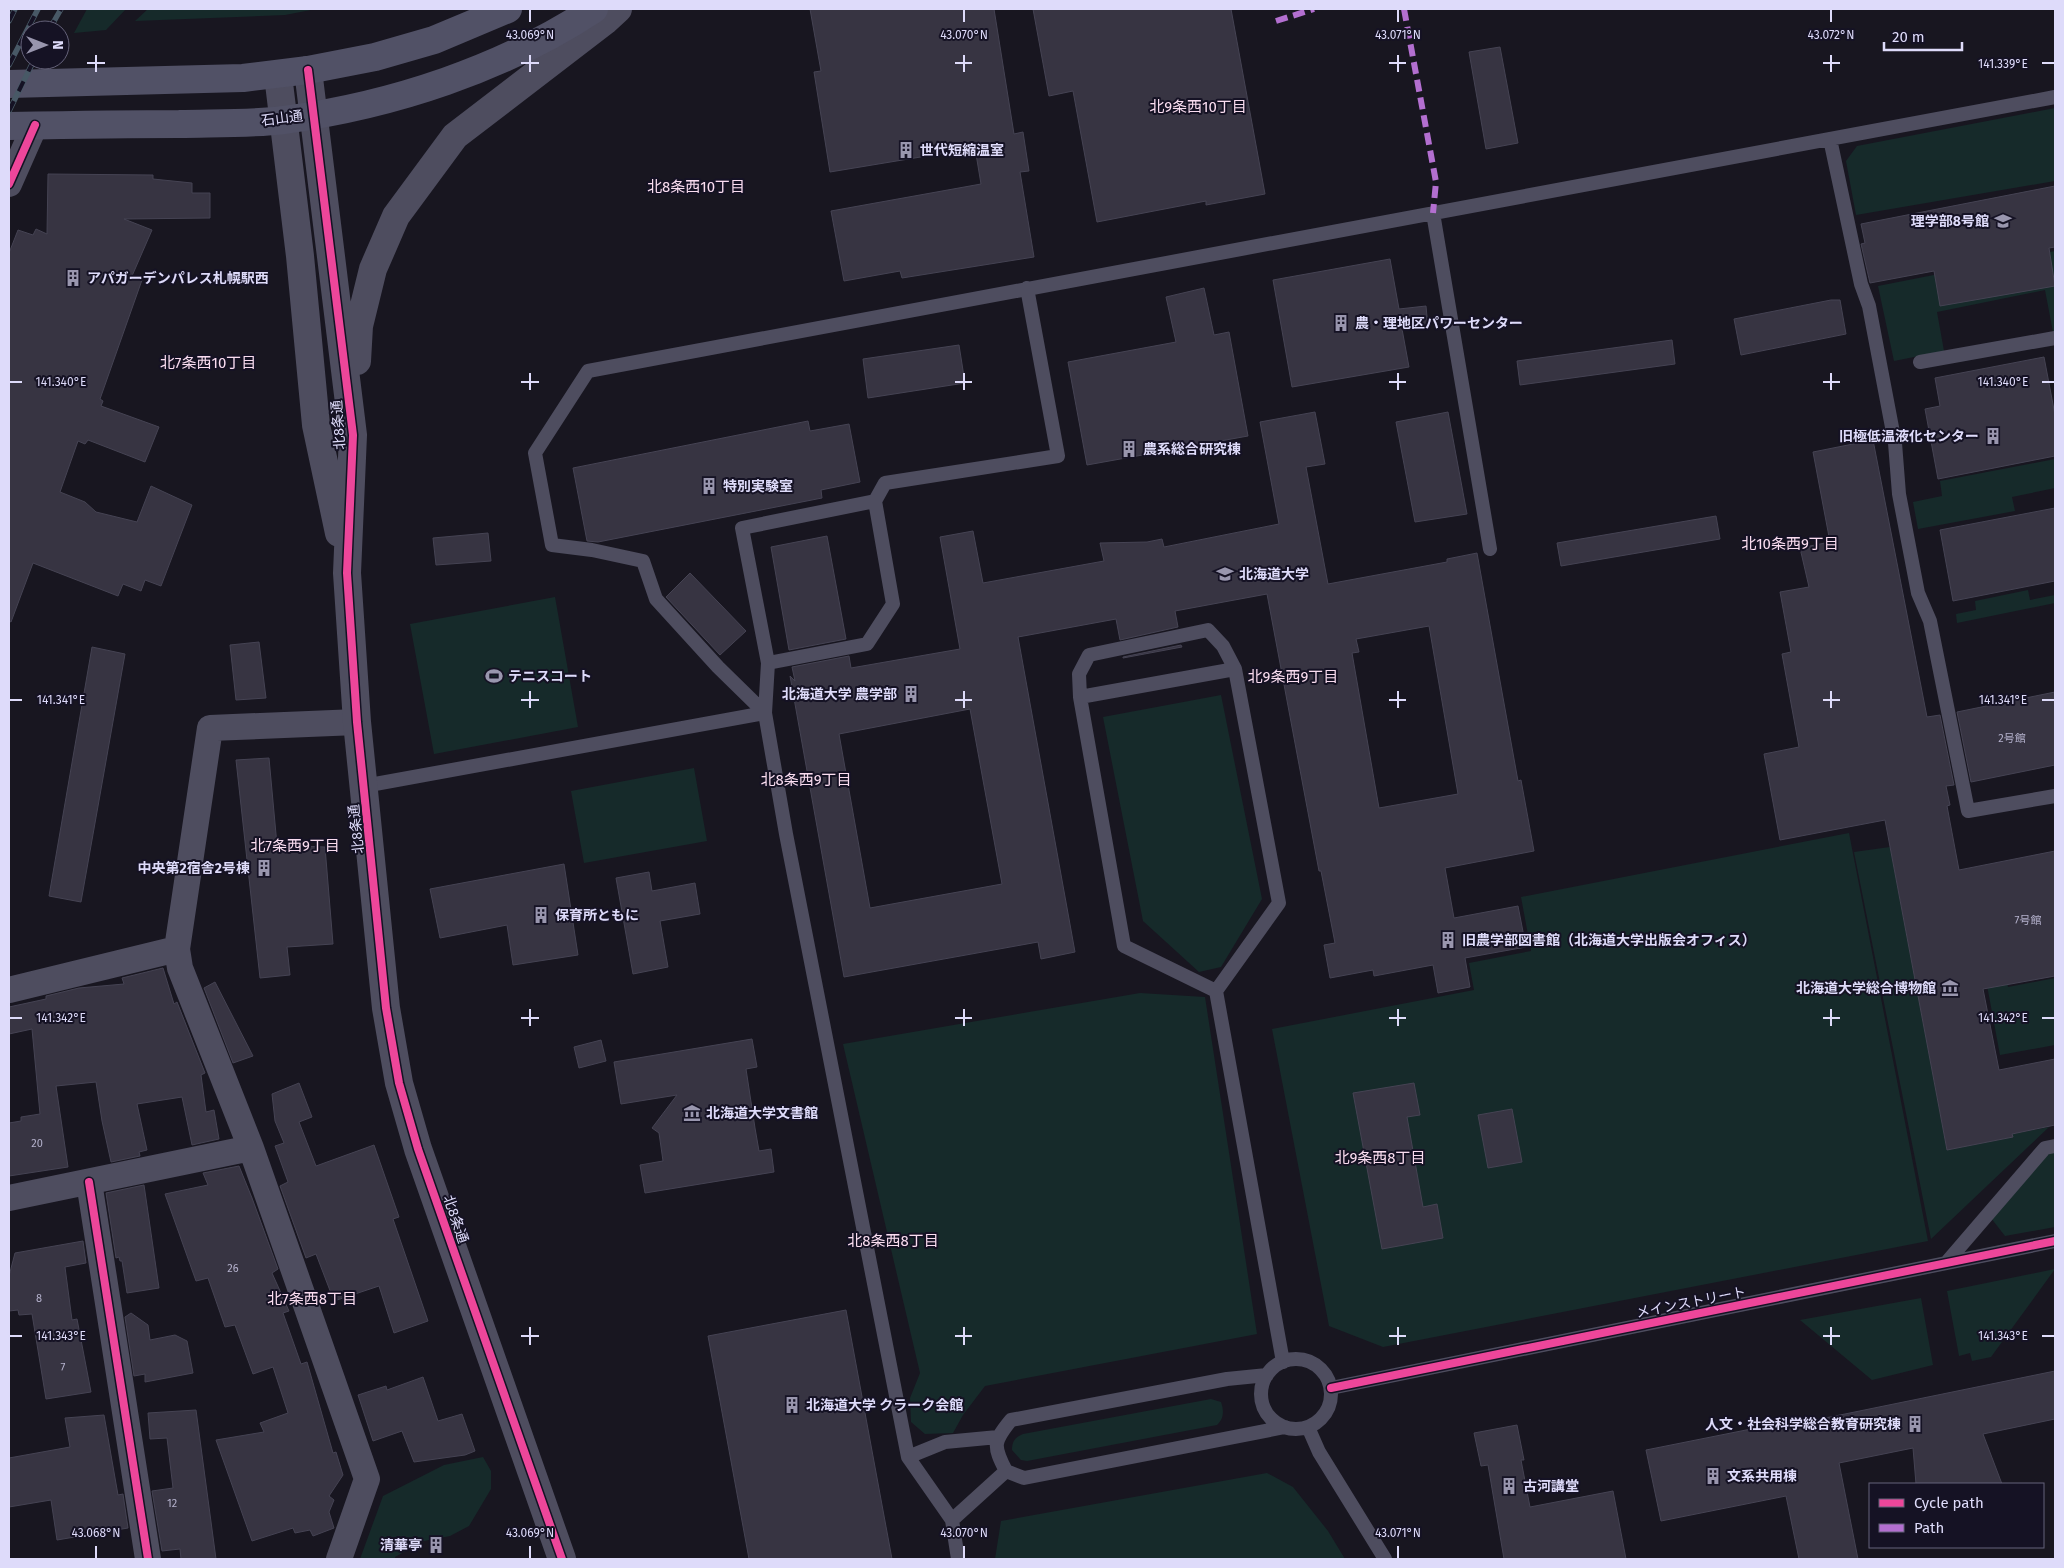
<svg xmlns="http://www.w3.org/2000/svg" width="2064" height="1568" font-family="'Fira Sans','Noto Sans JP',sans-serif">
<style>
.green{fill:#162a2a}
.building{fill:#373442;stroke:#454353;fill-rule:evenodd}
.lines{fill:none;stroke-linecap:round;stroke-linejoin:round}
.service{stroke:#4e4d5f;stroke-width:14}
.minor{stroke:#4e4d5f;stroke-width:26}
.tertiary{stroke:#4e4d5f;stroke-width:28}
.secondary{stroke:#515166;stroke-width:28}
.rail-casing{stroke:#485966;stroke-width:5.5}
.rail{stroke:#151224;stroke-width:4;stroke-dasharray:11;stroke-linecap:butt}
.quiet{stroke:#b36fd0;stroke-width:6;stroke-dasharray:12 6;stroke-linecap:butt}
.cycleway-casing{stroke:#151224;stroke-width:11}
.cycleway{stroke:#ed469a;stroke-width:8}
.ticks{fill:none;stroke:#dedbfa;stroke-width:2}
.labels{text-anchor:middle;stroke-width:4;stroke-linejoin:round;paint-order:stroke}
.number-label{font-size:11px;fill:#b4b1cc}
.street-label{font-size:14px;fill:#dedbfa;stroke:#151224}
.poi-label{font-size:14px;font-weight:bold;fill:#dedbfa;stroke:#151224;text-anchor:start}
.neighbourhood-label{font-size:15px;fill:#faddf0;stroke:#151224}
.ticks-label{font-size:12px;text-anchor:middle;fill:#dedbfa;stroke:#151224;stroke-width:4;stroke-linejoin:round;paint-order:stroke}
</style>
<rect width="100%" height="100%" fill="#181620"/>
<path class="green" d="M 87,9 L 126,9 L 106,30 L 74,33 Z
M 148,9 L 316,9 L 285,15 L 135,21 Z
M 2055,108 L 2055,181 L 1856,215 L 1846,161 L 1857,146 Z
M 2055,251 L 2055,331 L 2053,332 L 2045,290 L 1937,312 L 1944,351 L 1894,361 L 1878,286 Z
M 2055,459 L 2055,488 L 2012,497 L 2015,511 L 1918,529 L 1913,502 L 1942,496 L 1940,481 Z
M 2028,590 L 2030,600 L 2055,595 L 2055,603 L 1957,623 L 1956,614 L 1976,610 L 1975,601 Z
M 555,597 L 578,727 L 434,754 L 410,624 Z
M 1221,695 L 1262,899 L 1221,967 L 1199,972 L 1143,921 L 1103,717 Z
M 694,768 L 707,841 L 584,863 L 571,791 Z
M 1849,833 L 1928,1241 L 1383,1347 L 1329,1326 L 1272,1029 L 1474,990 L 1469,963 L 1531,951 L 1521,897 Z
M 1890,847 L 1947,1150 L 2013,1137 L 2012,1134 L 2049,1127 L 1931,1239 L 1854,852 Z
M 1995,917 L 2008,987 L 2055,978 L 2055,1045 L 2000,1055 L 1975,921 Z
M 1140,993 L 1205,997 L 1257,1334 L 985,1386 L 963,1415 L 953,1433 L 925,1434 L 911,1422 L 910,1398 L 920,1373 L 843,1044 Z
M 2055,1149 L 2055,1227 L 2005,1236 L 1991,1218 L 2047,1151 Z
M 2055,1269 L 1991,1357 L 1972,1361 L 1970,1353 L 1959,1356 L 1947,1291 Z
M 1921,1298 L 1933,1365 L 1872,1380 L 1800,1320 Z
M 1211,1399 L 1221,1402 C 1224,1410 1224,1419 1217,1425 L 1027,1461 L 1021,1460 L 1012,1450 C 1012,1442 1015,1437 1023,1434 Z
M 483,1457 L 491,1471 L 491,1489 L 469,1526 L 450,1536 L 424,1541 L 395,1557 L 395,1559 L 360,1559 L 383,1496 L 444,1465 Z
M 1267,1473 L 1293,1487 L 1328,1531 L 1345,1559 L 995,1559 L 1001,1521 Z"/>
<path class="building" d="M 810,9 L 994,9 L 1014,134 L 1023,132 L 1029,171 L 1020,172 L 1034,257 L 902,278 L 900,271 L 844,281 L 831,211 L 981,184 L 975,148 L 830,172 L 814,72 L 821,71 Z
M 1033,9 L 1231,9 L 1265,194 L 1206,205 L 1206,201 L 1097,222 L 1073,91 L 1049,96 Z
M 1500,47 L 1518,143 L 1486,149 L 1469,52 Z
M 48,174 L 153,175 L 153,179 L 192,183 L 192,193 L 210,193 L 210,218 L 124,219 L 152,230 L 132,276 L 142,280 L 100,399 L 103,401 L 101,406 L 159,427 L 145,462 L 88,440 L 85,444 L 78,441 L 60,492 L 85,502 L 96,512 L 137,522 L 151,486 L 192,505 L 161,586 L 145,580 L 141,591 L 123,584 L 118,596 L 33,563 L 11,622 L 9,621 L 9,253 L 18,230 L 33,235 L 36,229 L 47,234 Z
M 2055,186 L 2055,247 L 2049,248 L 2055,286 L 1940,306 L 1934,271 L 1870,283 L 1861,244 L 1865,243 L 1861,224 Z
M 1390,259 L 1399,309 L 1426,306 L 1428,327 L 1402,329 L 1409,367 L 1292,387 L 1273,280 Z
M 1204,288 L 1214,335 L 1229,332 L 1248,436 L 1087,465 L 1068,362 L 1176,342 L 1166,297 Z
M 1831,300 L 1840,300 L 1846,334 L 1741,355 L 1734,319 Z
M 1672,340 L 1675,364 L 1520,385 L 1517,361 Z
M 959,345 L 965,383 L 868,398 L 863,359 Z
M 2044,357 L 2055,415 L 2055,456 L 1938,479 L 1925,409 L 1940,406 L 1935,378 Z
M 1315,412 L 1325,464 L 1306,467 L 1328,584 L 1447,562 L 1447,559 L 1477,553 L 1518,781 L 1521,780 L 1534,851 L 1445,868 L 1454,918 L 1518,906 L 1526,947 L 1465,958 L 1470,987 L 1438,993 L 1433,965 L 1374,976 L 1373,970 L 1330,978 L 1324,945 L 1335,943 L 1321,871 L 1319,871 L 1267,594 L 1175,611 L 1178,627 L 1120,640 L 1116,619 L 1018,637 L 1075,952 L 1041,959 L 1038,942 L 844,977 L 790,676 L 795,681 L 792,667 L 849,656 L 851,668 L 960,649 L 940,537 L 973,531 L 983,583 L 1104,561 L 1100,543 L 1147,542 L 1162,539 L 1164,547 L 1279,524 L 1260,422 ZM 1429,626 L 1458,794 L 1379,808 L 1352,653 L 1359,652 L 1356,639 ZM 970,709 L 1002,884 L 870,908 L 839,734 Z
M 1448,412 L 1467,514 L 1415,522 L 1396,422 Z
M 808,421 L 810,431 L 849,424 L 860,482 L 821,490 L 822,498 L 598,542 L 587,541 L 573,468 Z
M 1873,440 L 1927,717 L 1940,715 L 1954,785 L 1946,786 L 1950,805 L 1947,806 L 1959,870 L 2055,851 L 2055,976 L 1983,989 L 1999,1070 L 2055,1059 L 2055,1125 L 2012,1134 L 2013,1137 L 1947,1150 L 1885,820 L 1780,840 L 1764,754 L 1799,747 L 1782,654 L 1791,652 L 1780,592 L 1809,587 L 1800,548 L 1830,542 L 1813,452 Z
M 2055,508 L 2055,581 L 1953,601 L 1940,530 Z
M 1716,516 L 1720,539 L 1561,566 L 1557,543 Z
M 488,533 L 491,561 L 436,565 L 433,538 Z
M 827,536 L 846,639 L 789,650 L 771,547 Z
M 690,573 L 746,631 L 720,655 L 666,597 Z
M 259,642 L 266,698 L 236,700 L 230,645 Z
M 1181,645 L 1182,647 L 1123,658 L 1123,657 Z
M 92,647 L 125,654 L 81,902 L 49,896 Z
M 2055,692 L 2055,765 L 1971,782 L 1957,712 Z
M 269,758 L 277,845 L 325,847 L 333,944 L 287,947 L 290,975 L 260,978 L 236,760 Z
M 564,864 L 578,955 L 513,965 L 507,925 L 440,938 L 430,889 Z
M 649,872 L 652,891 L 695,883 L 700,914 L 660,921 L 668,967 L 633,974 L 616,878 Z
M 163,968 L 174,1004 L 177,1002 L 205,1073 L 201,1075 L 206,1112 L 214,1110 L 219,1139 L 192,1145 L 182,1097 L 137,1104 L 147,1150 L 139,1152 L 140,1156 L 111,1162 L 102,1121 L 96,1082 L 56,1086 L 68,1167 L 9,1176 L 9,1123 L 21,1121 L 21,1117 L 40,1114 L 32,1029 L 9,1034 L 9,1007 L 46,999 L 46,996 L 79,988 L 124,984 L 122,978 Z
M 215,982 L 253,1056 L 233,1063 L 204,988 Z
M 752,1039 L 757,1067 L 746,1069 L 755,1128 L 759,1151 L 771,1149 L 774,1172 L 645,1193 L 640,1165 L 663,1161 L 659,1133 L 652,1128 L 677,1095 L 621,1104 L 614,1062 Z
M 601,1040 L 606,1061 L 579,1068 L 574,1047 Z
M 299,1083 L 312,1117 L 299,1122 L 316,1166 L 374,1145 L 399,1217 L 393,1219 L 428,1321 L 394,1333 L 379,1286 L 334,1301 L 316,1254 L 306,1258 L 280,1186 L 288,1182 L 275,1146 L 284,1143 L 275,1121 L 272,1094 Z
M 1414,1083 L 1420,1115 L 1407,1117 L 1423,1207 L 1437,1204 L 1443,1238 L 1382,1249 L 1353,1093 Z
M 1512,1109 L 1522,1162 L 1488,1168 L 1478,1115 Z
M 239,1166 L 252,1198 L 278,1269 L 272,1273 L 289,1311 L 283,1313 L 301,1364 L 307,1362 L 333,1453 L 336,1452 L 343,1475 L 329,1496 L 334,1500 L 329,1512 L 334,1528 L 313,1536 L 310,1530 L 295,1533 L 293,1528 L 252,1541 L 216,1440 L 264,1432 L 260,1423 L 288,1413 L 273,1367 L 253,1374 L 235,1325 L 225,1327 L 208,1278 L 196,1281 L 165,1194 L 208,1185 L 203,1173 Z
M 144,1185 L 159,1288 L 127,1293 L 122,1261 L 120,1261 L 119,1257 L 116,1258 L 106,1193 Z
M 83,1241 L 86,1263 L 65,1267 L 72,1320 L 77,1319 L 91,1392 L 46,1399 L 32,1314 L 19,1315 L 18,1310 L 9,1311 L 9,1276 L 15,1253 Z
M 846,1310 L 892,1559 L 749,1559 L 708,1336 Z
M 131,1313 L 148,1325 L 150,1340 L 175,1335 L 187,1341 L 193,1373 L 145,1382 L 145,1374 L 134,1376 L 125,1317 Z
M 2055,1371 L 2055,1419 L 1983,1434 L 2002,1484 L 1916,1484 L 1913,1448 L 1839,1463 L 1858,1559 L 1799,1559 L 1786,1496 L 1661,1521 L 1646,1450 L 1756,1428 L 1757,1432 Z
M 423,1377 L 438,1421 L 462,1414 L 475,1451 L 465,1455 L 414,1462 L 402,1431 L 373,1441 L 358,1395 L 386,1386 L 387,1390 Z
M 196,1410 L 216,1559 L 181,1559 L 180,1549 L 162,1551 L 152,1491 L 173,1488 L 167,1438 L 150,1439 L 148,1413 Z
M 104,1415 L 118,1495 L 123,1494 L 128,1528 L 57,1540 L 51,1500 L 9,1507 L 9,1458 L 70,1447 L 65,1418 Z
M 1517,1425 L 1524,1460 L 1521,1460 L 1530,1507 L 1613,1491 L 1626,1559 L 1504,1559 L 1488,1465 L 1481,1466 L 1474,1433 Z"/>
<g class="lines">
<path class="service" d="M 1830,139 L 1861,284 L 1869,306 L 1895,443 L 1899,494 L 1918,593 L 1930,621 L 1968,811 L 2055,796
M 1433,213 L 1490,549
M 1920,362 L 2055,338
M 768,663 L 742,528 L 875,501 L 885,483 L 1058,456 L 1027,288
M 1080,697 L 1079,674 L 1089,655 L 1208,630 L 1223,646 L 1235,669
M 765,713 L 718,667 L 656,599 L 643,561 L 592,550 L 552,545 L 535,453 L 588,371 L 2055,97
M 765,713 L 768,663 L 867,644 L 893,604 L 875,501
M 364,786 L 765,713 L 786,834 L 908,1457 L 952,1520 L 958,1559
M 1216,991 L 1124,946 L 1080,697 L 1235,669 L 1279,903 L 1216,991 L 1283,1362
M 1946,1263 L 2045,1148 L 2055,1146
M1261 1394a35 35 0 1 1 70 0a35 35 0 1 1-70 0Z
M 1267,1375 L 1227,1379 L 1011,1420 C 993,1442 993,1446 1006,1471 L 1024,1478 L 1285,1427
M 1331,1388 L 2055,1241
M 1308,1427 L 1319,1452 L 1385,1559
M 908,1457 L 945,1442 L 998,1437
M 952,1520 L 1006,1471"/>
<path class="minor" d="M 9,184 L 35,125
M 9,990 L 177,949
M 89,1182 L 148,1559
M 9,1198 L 251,1148
M 339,1559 L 367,1479 L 251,1148 L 180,968 L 177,949 L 210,728 L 357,722"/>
<path class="tertiary" d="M 308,70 L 353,435 L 347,573 L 357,722 L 386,1008 L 399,1083 L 418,1149 L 562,1559
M 278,75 L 300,256 L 316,425 L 339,533
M 357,361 L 359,326 L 373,269 L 396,216 L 455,136 L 605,21 L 618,9"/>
<path class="secondary" d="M 9,84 L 243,78 L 308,70 L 375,57 L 434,40 L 508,9
M 9,126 C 65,125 122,124 179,124 C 212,123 251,124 284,120 C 393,105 503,69 594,9"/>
<g class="rail-casing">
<path id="rail" d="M 9,21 L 15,9
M 49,30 L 61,9
M 9,65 L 38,9
M 9,111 L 34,60"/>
</g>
<use href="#rail" class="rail"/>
<path class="quiet" d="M 1404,9 L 1436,182 L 1433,213
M 1276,21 L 1314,9"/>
<g class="cycleway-casing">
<path id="cycleway" d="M 308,70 L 353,435 L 347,573 L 357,722 L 386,1008 L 399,1083 L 418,1149 L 562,1559
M 9,184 L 35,125
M 89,1182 L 148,1559
M 1331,1388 L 2055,1241"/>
</g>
<use href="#cycleway" class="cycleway"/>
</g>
<path class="ticks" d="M 530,10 L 530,22M 964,10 L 964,22M 1398,10 L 1398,22M 1831,10 L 1831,22M 96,55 L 96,72M 530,55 L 530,72M 964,55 L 964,72M 1398,55 L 1398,72M 1831,55 L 1831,72M 87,63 L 105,63M 521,63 L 539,63M 955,63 L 972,63M 1389,63 L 1406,63M 1823,63 L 1840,63M 2042,63 L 2054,63M 530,373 L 530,390M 964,373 L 964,390M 1398,373 L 1398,390M 1831,373 L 1831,390M 10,382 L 22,382M 521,382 L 539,382M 955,382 L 972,382M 1389,382 L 1406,382M 1823,382 L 1840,382M 2042,382 L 2054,382M 530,691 L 530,708M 964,691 L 964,708M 1398,691 L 1398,708M 1831,691 L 1831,708M 10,700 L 22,700M 521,700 L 539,700M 955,700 L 972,700M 1389,700 L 1406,700M 1823,700 L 1840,700M 2042,700 L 2054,700M 530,1009 L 530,1026M 964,1009 L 964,1026M 1398,1009 L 1398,1026M 1831,1009 L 1831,1026M 10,1018 L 22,1018M 521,1018 L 539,1018M 955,1018 L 972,1018M 1389,1018 L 1406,1018M 1823,1018 L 1840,1018M 2042,1018 L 2054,1018M 530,1327 L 530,1345M 964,1327 L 964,1345M 1398,1327 L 1398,1345M 1831,1327 L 1831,1345M 10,1336 L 22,1336M 521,1336 L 539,1336M 955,1336 L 972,1336M 1389,1336 L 1406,1336M 1823,1336 L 1840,1336M 2042,1336 L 2054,1336M 96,1546 L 96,1558M 530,1546 L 530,1558M 964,1546 L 964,1558M 1398,1546 L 1398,1558"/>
<defs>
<g id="building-bare" transform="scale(1.35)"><path d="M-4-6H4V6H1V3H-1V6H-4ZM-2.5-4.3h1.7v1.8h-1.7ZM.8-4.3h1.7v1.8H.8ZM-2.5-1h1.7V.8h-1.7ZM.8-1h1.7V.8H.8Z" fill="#9996ae" stroke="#151224" stroke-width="2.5" paint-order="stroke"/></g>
<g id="university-bare" transform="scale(1.35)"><path d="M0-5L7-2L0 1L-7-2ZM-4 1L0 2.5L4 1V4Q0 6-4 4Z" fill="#9996ae" stroke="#151224" stroke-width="2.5" paint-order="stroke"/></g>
<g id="stadium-bare" transform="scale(1.35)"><path d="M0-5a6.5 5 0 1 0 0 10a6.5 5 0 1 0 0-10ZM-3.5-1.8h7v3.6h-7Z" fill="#9996ae" stroke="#151224" stroke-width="2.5" paint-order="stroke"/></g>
<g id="museum-bare" transform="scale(1.35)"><path d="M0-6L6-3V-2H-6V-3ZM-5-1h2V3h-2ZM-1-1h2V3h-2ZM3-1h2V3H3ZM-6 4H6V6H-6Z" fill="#9996ae" stroke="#151224" stroke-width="2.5" paint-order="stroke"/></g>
</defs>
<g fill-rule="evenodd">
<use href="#building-bare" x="906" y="150"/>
<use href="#university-bare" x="2003" y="221"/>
<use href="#building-bare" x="73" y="278"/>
<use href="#building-bare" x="1341" y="323"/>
<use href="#building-bare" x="1993" y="436"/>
<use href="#building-bare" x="1129" y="449"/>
<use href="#building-bare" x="709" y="486"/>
<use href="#university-bare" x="1225" y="574"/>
<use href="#stadium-bare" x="494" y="676"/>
<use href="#building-bare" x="911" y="694"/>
<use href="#building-bare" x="264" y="868"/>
<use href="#building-bare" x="541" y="915"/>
<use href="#building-bare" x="1448" y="940"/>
<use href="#museum-bare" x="1950" y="988"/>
<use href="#museum-bare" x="692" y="1113"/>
<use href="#building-bare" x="792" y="1405"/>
<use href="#building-bare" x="1915" y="1424"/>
<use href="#building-bare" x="1713" y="1476"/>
<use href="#building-bare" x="1509" y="1486"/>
<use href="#building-bare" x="436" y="1545"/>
</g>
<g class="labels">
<g class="number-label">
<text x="2012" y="742">2号館</text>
<text x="2028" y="924">7号館</text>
<text x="37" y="1147">20</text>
<text x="233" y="1272">26</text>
<text x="39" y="1302">8</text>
<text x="63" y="1371">7</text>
<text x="172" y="1507">12</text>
</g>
<g class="street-label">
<text transform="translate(282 118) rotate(-7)" y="5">石山通</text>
<text transform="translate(338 425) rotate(-94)" y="5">北8条通</text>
<text transform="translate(356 829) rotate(-96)" y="5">北8条通</text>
<text transform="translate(456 1219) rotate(71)" y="5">北8条通</text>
<text transform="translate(1691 1302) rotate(-11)" y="5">メインストリート</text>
</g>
<g class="poi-label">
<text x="920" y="155">世代短縮温室</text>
<text x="1989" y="226" text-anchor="end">理学部8号館</text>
<text x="87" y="283">アパガーデンパレス札幌駅西</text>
<text x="1355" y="328">農・理地区パワーセンター</text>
<text x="1979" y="441" text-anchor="end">旧極低温液化センター</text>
<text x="1143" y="454">農系総合研究棟</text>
<text x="723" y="491">特別実験室</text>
<text x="1239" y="579">北海道大学</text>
<text x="508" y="681">テニスコート</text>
<text x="897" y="699" text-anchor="end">北海道大学 農学部</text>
<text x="250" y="873" text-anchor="end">中央第2宿舎2号棟</text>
<text x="555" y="920">保育所ともに</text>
<text x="1462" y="945">旧農学部図書館（北海道大学出版会オフィス）</text>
<text x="1936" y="993" text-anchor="end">北海道大学総合博物館</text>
<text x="706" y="1118">北海道大学文書館</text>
<text x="806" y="1410">北海道大学 クラーク会館</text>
<text x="1901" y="1429" text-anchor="end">人文・社会科学総合教育研究棟</text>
<text x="1727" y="1481">文系共用棟</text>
<text x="1523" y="1491">古河講堂</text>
<text x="422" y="1550" text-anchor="end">清華亭</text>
</g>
<g class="neighbourhood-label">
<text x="1198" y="112">北9条西10丁目</text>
<text x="696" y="192">北8条西10丁目</text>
<text x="208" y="368">北7条西10丁目</text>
<text x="1790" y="549">北10条西9丁目</text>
<text x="1293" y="682">北9条西9丁目</text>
<text x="806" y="785">北8条西9丁目</text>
<text x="295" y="851">北7条西9丁目</text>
<text x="1380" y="1163">北9条西8丁目</text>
<text x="893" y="1246">北8条西8丁目</text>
<text x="312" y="1304">北7条西8丁目</text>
</g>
</g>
<g class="ticks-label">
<text x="530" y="39">43.069°N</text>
<text x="964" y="39">43.070°N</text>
<text x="1398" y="39">43.071°N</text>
<text x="1831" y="39">43.072°N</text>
<text x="2003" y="68">141.339°E</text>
<text x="2003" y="386">141.340°E</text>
<text x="61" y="386">141.340°E</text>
<text x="2003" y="704">141.341°E</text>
<text x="61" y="704">141.341°E</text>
<text x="2003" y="1022">141.342°E</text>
<text x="61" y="1022">141.342°E</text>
<text x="2003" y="1340">141.343°E</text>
<text x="61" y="1340">141.343°E</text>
<text x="96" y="1537">43.068°N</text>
<text x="530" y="1537">43.069°N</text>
<text x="964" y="1537">43.070°N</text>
<text x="1398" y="1537">43.071°N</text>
</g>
<rect width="2064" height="1568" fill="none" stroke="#dedbfa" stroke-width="20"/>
<rect x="1869" y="1483" width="175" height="65" fill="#151224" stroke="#65627a"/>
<rect x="1879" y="1499" width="25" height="8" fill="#ed469a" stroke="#65627a"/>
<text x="1914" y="1508" font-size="15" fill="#dedbfa">Cycle path</text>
<rect x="1879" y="1524" width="25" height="8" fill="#b36fd0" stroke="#65627a"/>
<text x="1914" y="1533" font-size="15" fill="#dedbfa">Path</text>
<g transform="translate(45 45) rotate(90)"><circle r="24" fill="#151224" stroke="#65627a"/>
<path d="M0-4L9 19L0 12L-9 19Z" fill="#9996ae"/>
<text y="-8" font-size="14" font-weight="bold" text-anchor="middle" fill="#dedbfa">N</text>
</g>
<path d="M1884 42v8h78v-8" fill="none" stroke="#dedbfa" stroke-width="2.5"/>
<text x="1892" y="42" font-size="15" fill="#dedbfa" stroke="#151224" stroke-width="4" paint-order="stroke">20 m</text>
</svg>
